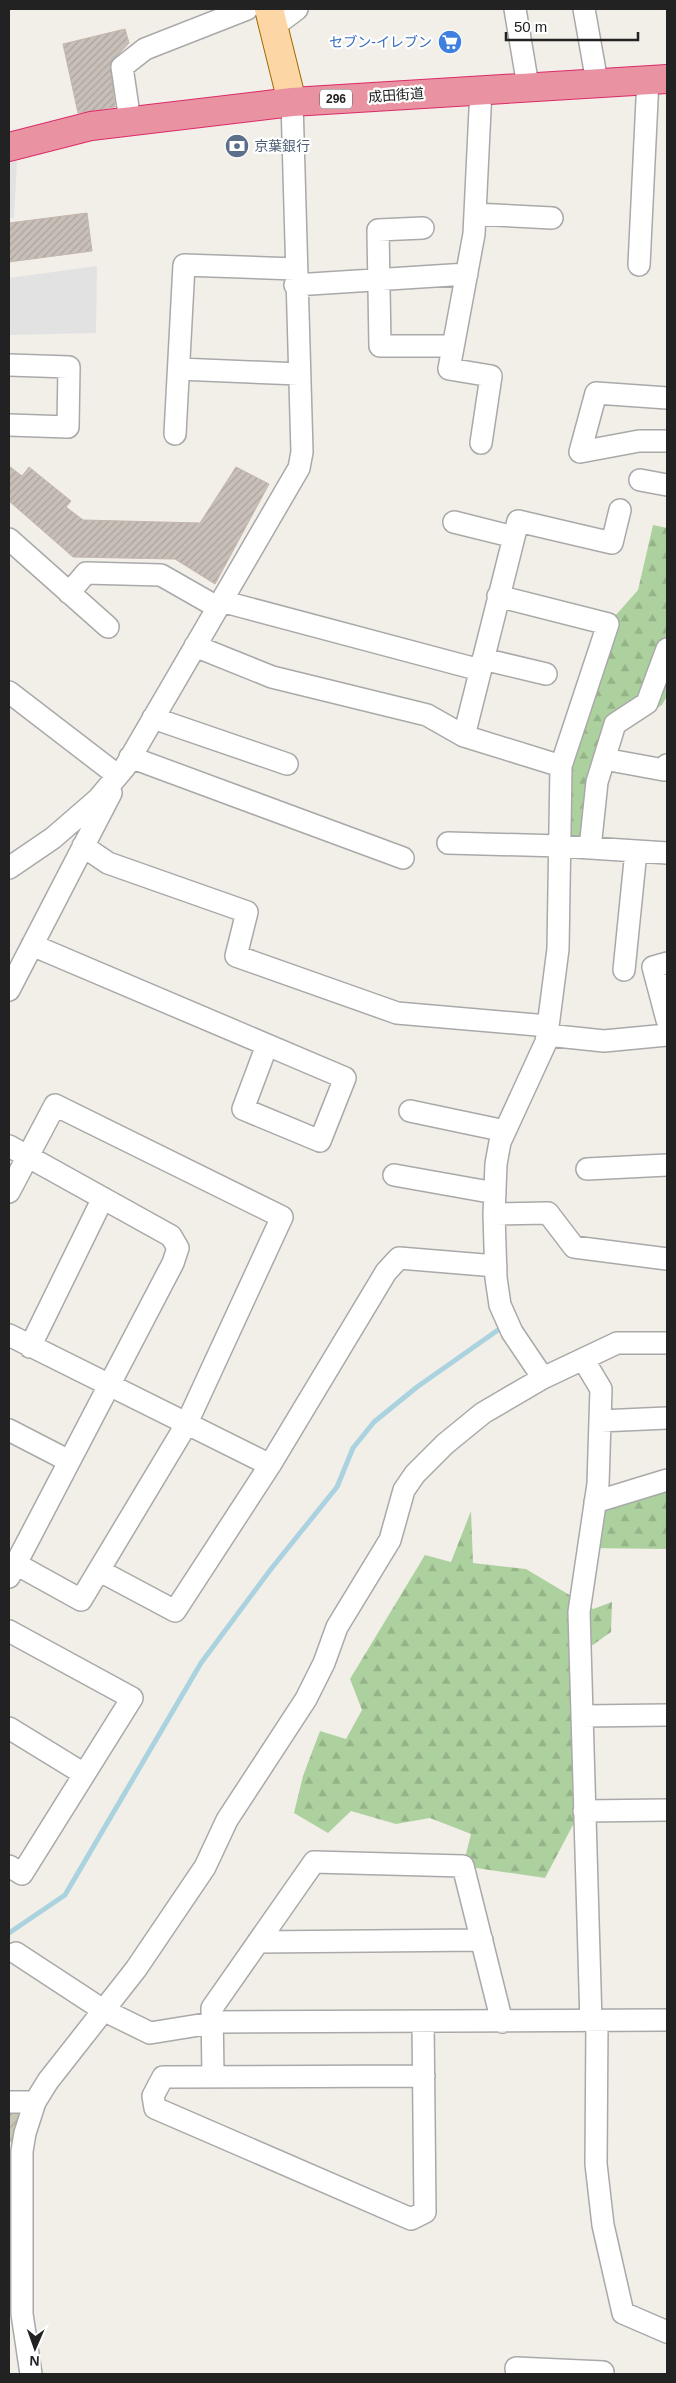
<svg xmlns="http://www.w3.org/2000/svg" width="676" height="2383" font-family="Arial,'Noto Sans JP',sans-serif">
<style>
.construction{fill:url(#construction-furrows)}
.forest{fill:url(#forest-firs)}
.parking{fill:#e2e2e2}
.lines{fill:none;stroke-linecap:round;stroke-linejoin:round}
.stream{stroke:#aad3df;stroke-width:5}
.building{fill:url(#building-hatch);stroke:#c4b6ab}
.minor-casing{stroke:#a9a9a9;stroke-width:24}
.major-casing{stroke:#a06b00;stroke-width:30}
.highway-casing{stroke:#dc2a67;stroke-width:30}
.minor{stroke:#fff;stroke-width:21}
.major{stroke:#fcd6a4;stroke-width:28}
.highway{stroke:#e892a2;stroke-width:28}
.labels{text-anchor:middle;stroke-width:4.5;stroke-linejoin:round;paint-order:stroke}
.shield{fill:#fff;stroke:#646464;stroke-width:1}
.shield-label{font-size:12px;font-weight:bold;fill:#222}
.shop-label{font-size:14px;fill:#366cbe;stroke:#fff;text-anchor:end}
.street-label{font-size:14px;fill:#222;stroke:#fff}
.service-label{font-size:14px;fill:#4e5e75;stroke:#fff;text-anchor:start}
</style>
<defs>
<pattern id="construction-furrows" width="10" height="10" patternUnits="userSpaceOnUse" patternTransform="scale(1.25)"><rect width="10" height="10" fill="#c7c7b4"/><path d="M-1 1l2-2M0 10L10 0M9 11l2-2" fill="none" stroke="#abab9a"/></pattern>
<pattern id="forest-firs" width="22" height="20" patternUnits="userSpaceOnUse" patternTransform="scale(1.25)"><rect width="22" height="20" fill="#add19e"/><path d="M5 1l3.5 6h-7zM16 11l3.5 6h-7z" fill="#95b388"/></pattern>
<pattern id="building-hatch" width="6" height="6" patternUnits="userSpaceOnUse" patternTransform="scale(1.25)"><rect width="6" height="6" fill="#c7bfb8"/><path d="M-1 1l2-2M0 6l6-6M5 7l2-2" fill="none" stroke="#aba49e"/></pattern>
</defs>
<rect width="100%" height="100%" fill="#f2efe9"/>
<path class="construction" d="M 9,2111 L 25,2111 L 14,2142 L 9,2142 Z"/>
<path class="forest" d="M 653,525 L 667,528 L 667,696 L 662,705 L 623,726 L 590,848 L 560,846 L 561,766 L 608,624 L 638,590 Z
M 667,1480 L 667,1549 L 587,1548 L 595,1502 Z
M 471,1511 L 473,1563 L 526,1569 L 593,1609 L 612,1602 L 611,1632 L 580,1654 L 584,1804 L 545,1878 L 463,1866 L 471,1834 L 430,1818 L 396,1824 L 351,1811 L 328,1833 L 294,1813 L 303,1776 L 320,1731 L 346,1739 L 362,1710 L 350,1679 L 425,1555 L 451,1562 Z"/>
<path class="parking" d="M 17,161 L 14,218 L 9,218 L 9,163 Z
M 97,266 L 96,333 L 9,335 L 9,278 Z"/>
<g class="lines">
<path class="stream" d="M 9,1933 L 65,1895 L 201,1663 L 271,1569 L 337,1487 L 353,1448 L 374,1422 L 417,1387 L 498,1330"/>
</g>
<path class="building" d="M 125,29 L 129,43 L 110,63 L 115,107 L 78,113 L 63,44 Z
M 87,213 L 92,251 L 9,262 L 9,223 Z
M 9,466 L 22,476 L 29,467 L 71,501 L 66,507 L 83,520 L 200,523 L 236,467 L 269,484 L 215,584 L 175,559 L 73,557 L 9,501 Z"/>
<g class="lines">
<g class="minor-casing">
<path id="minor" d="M 515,9 L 528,86
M 584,9 L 597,82
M 273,27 L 297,9
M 481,89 L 474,234 L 449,369 L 491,376 L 481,443
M 130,121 L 122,67 L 145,49 L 247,9
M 475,214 L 552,218
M 423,228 L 378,230 L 380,346 L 453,346
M 639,265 L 648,79
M 295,285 L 467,274
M 9,365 L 69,367 L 68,427 L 9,425
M 179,369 L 299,374
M 667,398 L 596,393 L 580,452 L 639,441 L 667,441
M 175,434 L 184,265 L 295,269
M 640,480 L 667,485
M 454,522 L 514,537
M 9,539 L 108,627
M 69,593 L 86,573 L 161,575 L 217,607
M 498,596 L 608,624 L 561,766 L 558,949 L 546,1042 L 500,1142 L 496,1164 L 494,1214 L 496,1278 L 500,1305 L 512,1332 L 543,1378
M 221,601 L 480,670
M 195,646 L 272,677 L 427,715 L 464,736
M 483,659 L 546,674
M 9,692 L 117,775
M 153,718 L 287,764
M 130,757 L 403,858
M 604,759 L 664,770 L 667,765
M 561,766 L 464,736 L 518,521 L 612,543 L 620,510
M 448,843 L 560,846 L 667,853
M 83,846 L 108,863 L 247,912 L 236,956 L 397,1013 L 548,1026
M 590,848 L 597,782 L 615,724 L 647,703 L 667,649
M 9,868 L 53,838 L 98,799 L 125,767 L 299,468 L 302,452 L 292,102
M 32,945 L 345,1078 L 320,1141 L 243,1109 L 267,1045
M 667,963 L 653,967 L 667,1020
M 624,970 L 636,851
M 9,990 L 111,793
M 547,1035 L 604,1041 L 667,1035
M 410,1111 L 505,1131
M 9,1146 L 171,1236 L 178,1248 L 173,1263 L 9,1577
M 587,1169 L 667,1165
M 394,1175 L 495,1193
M 9,1192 L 55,1105 L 282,1217 L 186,1425 L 81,1600 L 16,1564
M 494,1214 L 548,1213 L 574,1247 L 667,1259
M 9,1335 L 270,1465
M 30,1347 L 103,1198
M 583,1359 L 601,1389 L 598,1484 L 579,1612 L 591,2022
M 600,1421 L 667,1418
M 9,1430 L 69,1461
M 595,1502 L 667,1480
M 100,1571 L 175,1611 L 270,1465 L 386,1272 L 399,1258 L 496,1266
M 9,1631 L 132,1698 L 22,1874 L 9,1866
M 582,1716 L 667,1715
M 9,1728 L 84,1774
M 584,1811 L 667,1810
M 258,1942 L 482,1940
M 16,1953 L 103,2010 L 150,2033 L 218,2022 L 667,2020
M 597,2021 L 596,2164 L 603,2225 L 623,2313 L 667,2332
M 423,2022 L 425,2212 L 411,2219 L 155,2108 L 153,2096 L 163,2077 L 424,2076
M 213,2076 L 212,2008 L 314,1862 L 463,1866 L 502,2022
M 9,2102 L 35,2102
M 31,2374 L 22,2314 L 22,2151 L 25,2133 L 35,2102 L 48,2081 L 136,1969 L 205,1867 L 227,1820 L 306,1699 L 324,1663 L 337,1627 L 390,1540 L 404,1490 L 415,1474 L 445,1444 L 483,1413 L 543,1378 L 617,1343 L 667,1343
M 517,2374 L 516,2368 L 603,2372 L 603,2374"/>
</g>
<g class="major-casing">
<path id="major" d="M 269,9 L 292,102"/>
</g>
<g class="highway-casing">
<path id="highway" d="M 9,147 L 91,126 L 292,102 L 667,79"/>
</g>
<use href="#minor" class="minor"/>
<use href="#major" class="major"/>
<use href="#highway" class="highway"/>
</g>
<defs>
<g id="supermarket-disc" transform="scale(1.25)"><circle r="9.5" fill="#3f7fe0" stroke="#fff"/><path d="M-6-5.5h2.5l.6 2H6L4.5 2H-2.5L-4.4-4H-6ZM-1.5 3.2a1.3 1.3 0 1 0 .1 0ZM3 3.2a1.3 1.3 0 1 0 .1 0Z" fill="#fff"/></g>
<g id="bank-disc" transform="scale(1.25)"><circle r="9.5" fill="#5c6f8a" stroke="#fff"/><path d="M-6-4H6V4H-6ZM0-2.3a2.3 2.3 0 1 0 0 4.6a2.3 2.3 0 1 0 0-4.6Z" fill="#fff"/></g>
</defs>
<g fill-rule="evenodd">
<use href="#supermarket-disc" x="450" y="42"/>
<use href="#bank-disc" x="237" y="146"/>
</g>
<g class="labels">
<rect class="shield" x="320" y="89.5" width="32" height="19" rx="4"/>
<g class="shield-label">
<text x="336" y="103">296</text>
</g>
<g class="shop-label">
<text x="432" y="47">セブン-イレブン</text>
</g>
<g class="street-label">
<text transform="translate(396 95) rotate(-4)" y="5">成田街道</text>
</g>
<g class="service-label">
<text x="254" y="151">京葉銀行</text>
</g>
</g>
<rect width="676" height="2383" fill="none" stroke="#222222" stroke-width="20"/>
<g transform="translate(35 2348) rotate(182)" stroke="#ffffff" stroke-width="4" paint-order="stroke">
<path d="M0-4L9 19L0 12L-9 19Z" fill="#222222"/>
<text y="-8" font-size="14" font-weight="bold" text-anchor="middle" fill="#222222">N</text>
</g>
<path d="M506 32v8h132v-8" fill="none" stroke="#222222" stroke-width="2.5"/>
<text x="514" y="32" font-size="15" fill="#222222" stroke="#ffffff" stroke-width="4" paint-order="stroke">50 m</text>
</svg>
